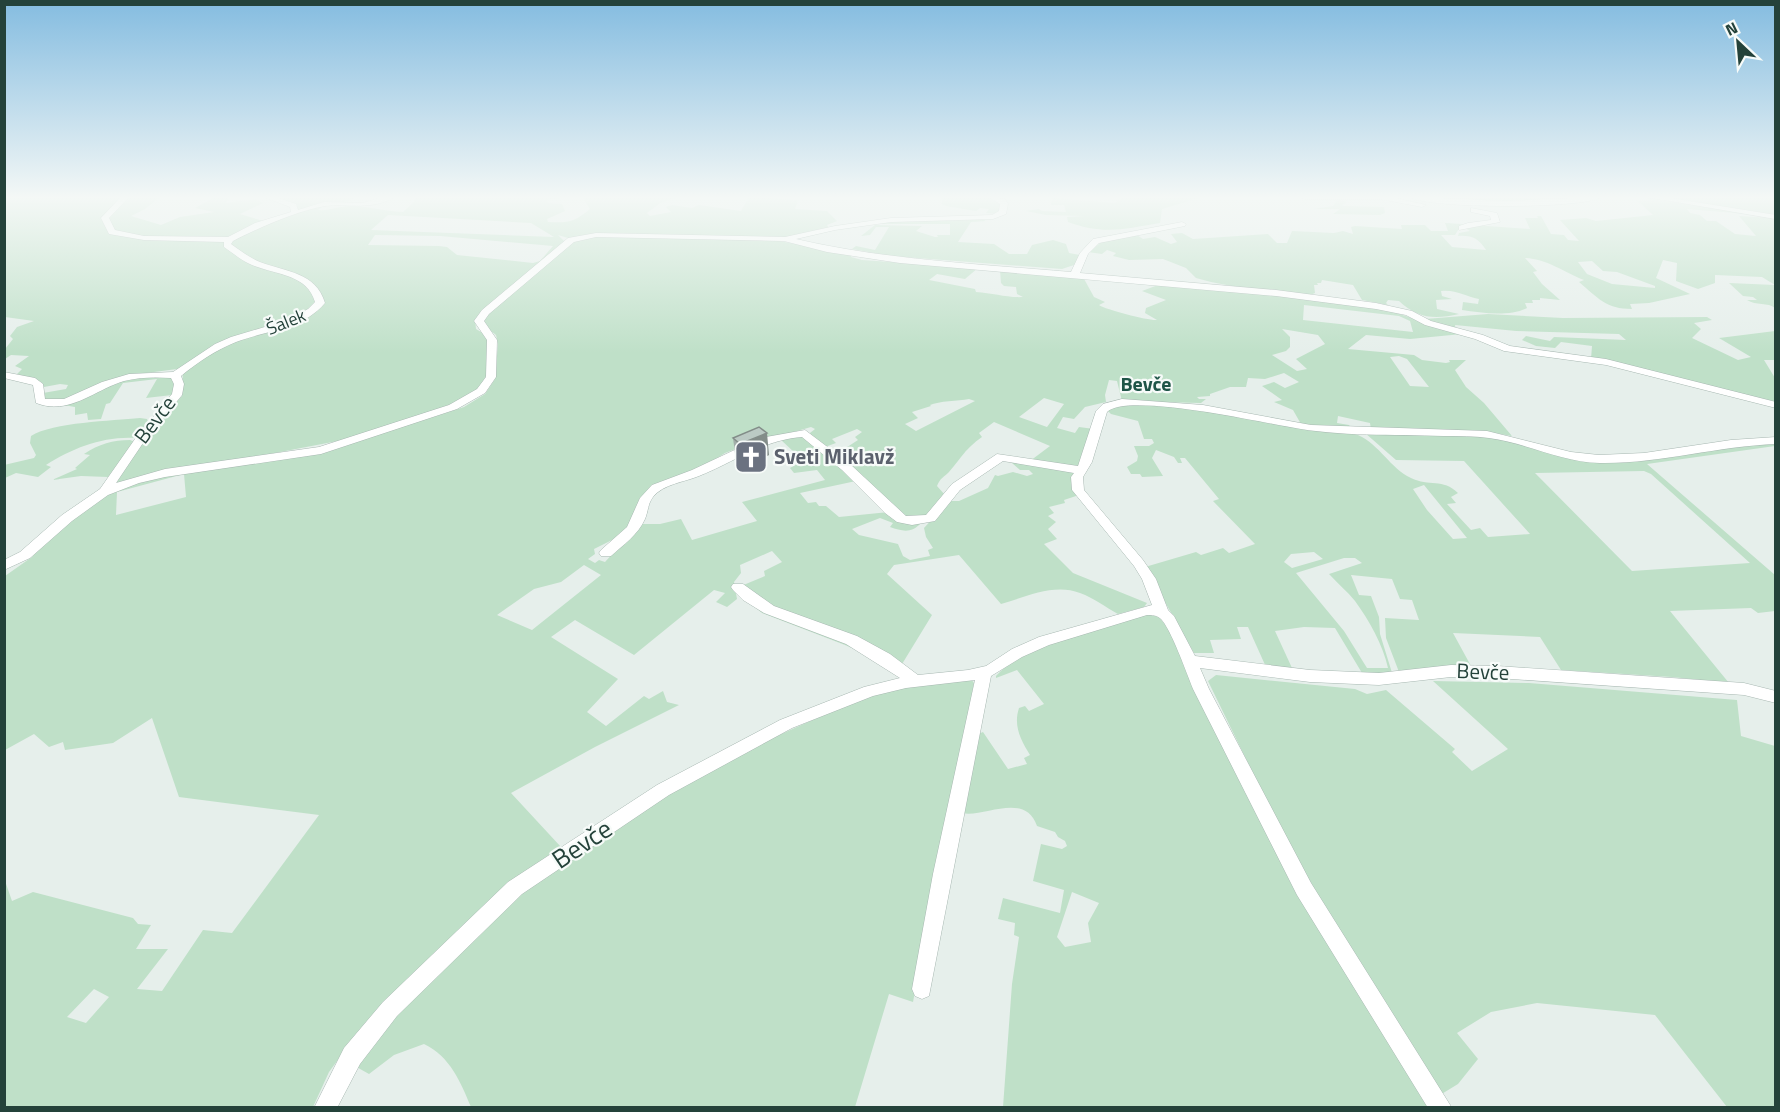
<svg xmlns="http://www.w3.org/2000/svg" width="1780" height="1112" font-family="'Titillium Web',sans-serif">
<style>
.green{fill:#bfe0c8;fill-rule:evenodd}
.lines{fill:none;stroke-linecap:round;stroke-linejoin:round}
.minor-casing{stroke:#a8b8b2;stroke-width:1}
.minor{fill:#fff;fill-rule:evenodd}
.wall{fill:#a1aea9}
.shaded-wall{fill:#838d89}
.building{fill:#bbcac4;stroke:#838d89;stroke-width:1.5}
.labels{text-anchor:middle;stroke-width:4.5;stroke-linejoin:round;paint-order:stroke}
.far-street-label{font-size:18px;fill:#24423a;stroke:#f7fbf9}
.far-quarter-label{font-size:20px;font-weight:bold;fill:#1f5548;stroke:#f7fbf9}
.street-label{font-size:21px;fill:#24423a;stroke:#f7fbf9}
.worship-label{font-size:21px;font-weight:bold;fill:#5b616d;stroke:#f7fbf9;text-anchor:start}
.near-street-label{font-size:26px;fill:#24423a;stroke:#f7fbf9}
</style>
<rect width="100%" height="100%" fill="#e6efeb"/>
<path class="green" d="M 4,197 L 124,197 L 103,222 C 106,230 111,234 119,236 L 219,240 L 309,209 L 323,206 L 318,210 C 330,211 339,206 352,206 C 366,206 385,211 403,212 L 415,201 L 416,197 L 570,197 L 547,200 L 548,203 L 562,204 L 565,211 L 547,219 L 548,222 C 569,223 574,222 590,209 L 582,197 L 678,197 L 660,203 L 647,213 L 650,216 L 671,212 L 666,207 L 672,205 L 692,208 L 699,205 L 741,211 L 749,197 L 798,200 L 795,209 L 827,211 L 837,221 L 827,225 L 829,228 L 787,238 L 593,234 L 568,238 L 558,235 L 565,242 L 475,319 L 476,329 L 486,335 L 489,342 L 486,376 L 476,393 L 455,403 L 343,440 L 118,483 L 116,481 L 161,417 L 182,396 L 183,371 L 177,369 L 131,375 L 67,400 L 42,400 L 43,393 L 66,389 L 68,385 L 60,384 L 44,387 L 41,382 L 17,374 L 22,369 L 15,366 L 29,356 L 11,355 L 5,359 L 5,349 L 13,339 L 10,336 L 17,327 L 34,321 L 5,317 ZM 388,215 L 531,223 L 554,237 L 371,230 ZM 375,235 L 440,236 L 553,246 L 540,261 L 533,263 L 457,255 L 447,247 L 439,246 L 368,245 Z
M 128,197 L 160,197 L 145,209 L 131,216 L 161,225 L 180,217 L 214,212 L 195,208 L 215,197 L 229,197 L 226,203 L 256,199 L 263,203 L 240,214 L 263,221 L 230,237 L 133,236 L 116,232 L 108,221 L 108,215 Z
M 270,197 L 356,197 C 344,205 314,207 297,211 L 297,207 Z
M 942,197 L 989,197 L 1000,201 L 1002,208 L 997,214 L 986,213 L 989,209 L 980,208 L 976,211 L 946,206 L 942,204 Z
M 1135,197 L 1202,197 L 1162,209 L 1160,223 C 1124,229 1103,235 1068,222 L 1067,217 L 1084,216 L 1046,215 L 1026,211 L 1039,209 L 1042,211 L 1066,212 L 1064,205 L 1051,205 L 1052,198 L 1115,203 L 1122,198 Z
M 1433,197 L 1587,197 L 1532,203 L 1435,199 Z
M 1647,197 L 1746,214 L 1687,209 L 1690,213 L 1700,215 L 1707,221 L 1716,221 L 1735,234 L 1756,236 L 1739,216 L 1775,218 L 1775,285 L 1762,277 L 1715,275 L 1715,283 L 1698,289 L 1676,281 L 1677,263 L 1663,260 L 1656,278 L 1690,294 L 1649,303 L 1630,304 L 1632,309 C 1606,309 1598,298 1579,282 L 1584,280 C 1563,272 1548,259 1525,258 L 1537,271 L 1533,272 L 1542,284 L 1560,300 L 1540,298 L 1540,300 L 1532,300 L 1533,303 L 1525,303 L 1527,308 C 1509,317 1482,313 1462,310 L 1463,302 L 1478,304 L 1479,299 C 1465,296 1455,289 1441,291 L 1442,296 L 1452,299 L 1436,300 L 1437,309 L 1459,314 C 1434,320 1417,318 1399,301 L 1388,300 L 1386,303 L 1388,305 L 1362,300 L 1353,285 L 1322,280 L 1321,283 L 1317,283 L 1318,285 L 1314,285 L 1315,293 L 1310,295 L 1247,289 L 1211,282 L 1196,278 L 1186,268 L 1163,259 L 1129,260 L 1113,256 L 1116,253 L 1107,250 L 1102,254 L 1088,252 L 1103,241 L 1137,235 L 1143,239 L 1155,237 L 1171,244 L 1177,242 L 1171,234 L 1182,233 L 1193,239 L 1268,234 L 1277,243 L 1287,243 L 1292,231 L 1334,233 L 1343,231 L 1353,234 L 1351,227 L 1355,226 L 1402,229 L 1401,225 L 1425,225 L 1431,231 L 1448,231 L 1445,223 L 1399,220 L 1462,224 L 1455,235 L 1441,235 L 1452,247 L 1486,250 C 1479,239 1472,235 1458,236 L 1459,233 L 1470,231 L 1465,228 L 1473,225 L 1530,229 L 1525,218 L 1538,218 L 1537,216 L 1541,216 L 1551,234 L 1564,235 L 1568,240 L 1579,241 L 1560,220 L 1586,218 L 1596,221 L 1653,215 L 1638,201 L 1650,200 ZM 1592,261 L 1603,271 L 1617,272 L 1655,286 L 1655,288 L 1612,284 L 1587,274 L 1578,262 Z
M 1657,197 L 1775,197 L 1775,216 L 1707,207 Z
M 1338,199 L 1347,202 L 1342,205 L 1343,206 L 1384,207 L 1385,213 L 1380,215 L 1333,214 L 1340,209 L 1314,209 L 1333,206 Z
M 982,219 L 986,221 L 971,222 L 958,242 L 994,244 L 1009,254 L 1027,254 L 1032,245 L 1053,240 L 1066,244 L 1069,253 L 1080,255 L 1074,265 L 1062,269 L 891,256 L 852,249 L 856,246 L 875,250 L 889,227 L 876,227 L 870,235 L 861,236 L 875,225 L 922,226 L 916,231 L 935,237 L 938,237 L 937,235 L 950,235 L 950,224 L 875,224 L 908,220 Z
M 599,236 L 779,241 L 852,254 L 851,257 L 862,260 L 978,268 L 965,279 L 937,274 L 929,280 L 975,289 L 976,292 C 993,293 1008,298 1023,297 L 1017,294 L 1016,287 L 1004,286 L 1001,283 L 1000,270 L 1083,277 L 1094,297 L 1105,302 L 1099,305 C 1106,310 1150,321 1157,320 L 1145,313 L 1146,308 L 1166,300 L 1142,291 L 1158,285 L 1234,290 L 1381,308 L 1462,334 L 1410,339 L 1366,335 L 1348,349 L 1414,355 L 1422,360 L 1446,363 L 1450,362 L 1449,360 L 1466,360 L 1455,370 L 1466,387 L 1484,403 L 1512,436 L 1488,432 L 1371,429 L 1370,423 L 1338,416 L 1337,423 L 1349,425 L 1351,428 L 1301,424 L 1293,410 L 1274,402 L 1282,400 L 1262,386 L 1274,382 L 1285,388 L 1299,382 L 1284,373 L 1265,379 L 1248,378 L 1246,387 L 1230,387 L 1210,394 L 1210,396 L 1197,397 L 1199,399 L 1206,399 L 1201,403 L 1122,401 L 1117,381 L 1109,380 L 1105,395 L 1106,402 L 1085,407 L 1074,419 L 1063,417 L 1057,428 L 1075,433 L 1079,427 L 1094,429 L 1079,465 L 1075,467 L 1030,461 L 1050,446 L 994,422 L 979,433 L 982,437 C 965,449 962,457 949,472 C 944,477 940,478 937,486 L 945,495 L 923,518 L 902,516 L 835,455 L 858,440 L 855,437 L 862,432 L 857,429 L 832,439 L 836,443 L 825,447 L 811,436 L 810,433 L 815,429 L 811,427 L 738,448 L 725,453 L 697,471 L 653,487 L 624,534 L 594,549 L 595,554 L 588,559 L 595,563 L 599,560 L 605,562 L 640,524 L 660,524 L 681,519 L 692,540 L 757,521 L 742,502 L 825,480 L 817,470 L 794,473 L 790,468 L 807,458 L 803,454 L 796,454 L 780,439 L 805,436 L 856,481 L 800,493 L 808,503 L 816,502 L 819,506 L 826,506 L 839,517 L 889,512 L 921,523 C 911,534 902,531 890,527 L 893,523 L 880,518 L 852,529 L 859,535 L 898,544 L 903,556 L 910,560 L 930,556 L 928,550 L 933,548 L 926,537 L 924,528 L 949,501 L 959,501 L 988,488 L 995,475 L 998,476 L 1013,472 L 1027,476 L 1033,474 L 1029,470 L 1020,470 L 1012,463 L 1014,461 L 1071,471 L 1074,474 L 1079,495 L 1064,500 L 1065,503 L 1049,507 L 1054,513 L 1048,516 L 1056,522 L 1048,529 L 1057,539 L 1044,544 L 1073,573 L 1147,603 L 1144,607 L 1118,614 C 1105,607 1094,598 1080,593 C 1054,583 1026,597 1001,604 L 959,555 L 894,565 L 887,574 L 932,615 L 899,669 L 845,645 L 762,613 L 750,603 L 741,586 L 765,576 L 764,571 L 782,562 L 772,551 L 740,565 L 741,573 L 734,582 L 737,599 L 727,607 L 716,602 L 725,593 L 714,590 L 634,655 L 575,620 L 551,637 L 618,679 L 587,712 L 606,726 L 644,696 L 649,699 L 663,691 L 667,702 L 679,705 L 595,747 L 511,793 L 561,847 L 545,858 L 353,1039 L 329,1072 L 313,1107 L 5,1107 L 4,878 L 12,901 L 33,892 L 133,918 L 138,924 L 151,925 L 136,949 L 168,949 L 137,989 L 162,991 L 203,930 L 232,933 L 319,815 L 179,797 L 152,718 L 113,743 L 65,750 L 63,742 L 49,747 L 34,734 L 5,750 L 5,576 L 32,557 L 48,539 L 101,498 L 145,479 L 328,451 L 464,407 L 485,394 L 495,379 L 498,344 L 496,335 L 485,326 L 483,318 L 574,241 ZM 1304,305 L 1399,316 L 1410,321 L 1413,332 L 1303,320 ZM 1282,329 L 1318,335 L 1325,344 L 1296,359 L 1307,369 L 1297,371 L 1272,355 L 1286,351 L 1290,347 L 1290,337 ZM 1399,356 L 1407,359 L 1429,387 L 1410,386 L 1390,357 ZM 1044,398 L 1064,404 L 1047,427 L 1019,417 ZM 969,399 L 975,401 L 916,431 L 905,424 L 918,418 L 912,412 L 931,406 L 930,405 C 939,401 958,401 969,399 ZM 184,474 L 186,497 L 116,515 L 117,492 ZM 584,565 L 601,575 L 532,630 L 497,615 L 534,589 L 561,582 ZM 94,989 L 109,997 L 86,1023 L 67,1017 Z
M 1729,283 L 1775,285 L 1775,308 C 1768,302 1756,306 1747,300 L 1757,300 L 1753,297 L 1743,296 Z
M 1488,314 L 1563,318 L 1707,317 L 1712,320 L 1694,323 L 1701,329 L 1692,338 L 1738,360 L 1751,357 L 1719,338 L 1775,331 L 1775,360 L 1764,360 L 1775,378 L 1775,403 L 1748,395 L 1591,359 L 1592,346 L 1561,342 L 1555,348 L 1536,346 L 1522,340 L 1526,336 L 1550,341 L 1554,337 L 1626,340 L 1619,334 L 1516,331 L 1455,325 L 1456,330 L 1425,319 Z
M 139,377 L 172,377 L 174,386 L 172,395 L 146,398 L 157,379 L 123,383 L 110,403 L 106,404 L 101,419 L 88,420 L 87,413 L 75,415 L 75,407 L 63,405 L 104,386 Z
M 1139,404 C 1194,405 1245,420 1299,428 C 1318,431 1340,428 1358,435 C 1380,445 1390,468 1411,478 C 1429,487 1443,478 1458,493 L 1451,497 L 1456,503 L 1447,504 L 1471,530 L 1480,528 L 1488,537 L 1530,534 L 1464,461 L 1396,460 L 1365,433 L 1494,437 L 1572,457 L 1654,459 L 1711,449 L 1775,442 L 1775,446 L 1647,464 L 1775,575 L 1775,611 L 1758,613 L 1751,608 L 1670,611 L 1729,683 L 1672,677 L 1561,670 L 1540,637 L 1453,633 L 1471,666 L 1440,667 L 1399,672 L 1386,638 L 1385,618 L 1419,620 L 1412,600 L 1400,599 L 1392,579 L 1351,575 L 1359,595 L 1371,596 L 1379,617 L 1380,634 L 1393,676 L 1362,673 L 1335,628 L 1304,627 L 1275,631 L 1292,668 L 1266,667 L 1248,627 L 1237,627 L 1241,639 L 1210,640 L 1214,653 L 1194,653 L 1145,567 L 1196,552 L 1201,555 L 1223,548 L 1229,553 L 1255,544 L 1213,501 L 1219,499 L 1185,458 L 1180,458 L 1182,463 L 1178,463 L 1174,457 L 1156,450 L 1152,458 L 1163,476 L 1142,477 L 1140,474 L 1131,474 L 1127,467 L 1137,461 L 1138,456 L 1134,446 L 1149,446 L 1154,443 L 1152,439 L 1144,439 L 1138,421 L 1111,414 L 1108,411 L 1117,406 ZM 1644,471 L 1651,474 L 1750,563 L 1632,571 L 1535,473 ZM 1424,485 L 1467,538 L 1453,539 L 1427,510 L 1413,489 ZM 1314,552 L 1323,559 L 1292,568 L 1284,562 L 1291,554 ZM 1344,558 L 1355,558 L 1362,563 L 1329,574 C 1337,583 1347,591 1355,601 C 1369,620 1383,645 1388,668 L 1367,668 L 1344,631 L 1296,573 Z
M 140,418 L 147,419 L 148,422 L 136,438 C 103,436 73,448 46,465 L 51,467 L 38,477 L 16,473 L 5,478 L 4,465 L 34,458 L 36,455 L 30,443 L 31,436 C 53,422 112,421 140,418 Z
M 130,440 L 135,442 L 108,477 L 81,476 L 52,480 L 77,469 L 75,468 L 90,455 L 84,454 C 99,444 113,440 130,440 Z
M 1146,614 L 1159,617 L 1174,636 L 1430,1107 L 1003,1107 L 1012,984 L 1019,937 L 1014,935 L 1015,923 L 998,919 L 1003,898 L 1060,913 L 1064,890 L 1033,881 L 1041,844 L 1062,849 L 1067,846 L 1065,841 L 1058,837 L 1055,832 L 1037,826 C 1025,791 984,818 962,813 L 976,735 L 983,732 L 1008,769 L 1027,764 L 1024,758 L 1030,755 C 1021,740 1013,726 1019,708 L 1025,706 L 1029,711 L 1044,704 L 1017,670 L 996,678 L 996,676 C 1030,639 1099,628 1146,614 ZM 1072,892 L 1099,903 L 1088,923 L 1091,942 L 1065,947 L 1057,937 Z
M 1216,675 L 1355,689 L 1367,694 L 1386,690 L 1455,749 L 1452,752 L 1472,771 L 1508,749 L 1433,681 L 1529,683 L 1737,700 L 1741,736 L 1775,746 L 1775,1107 L 1727,1107 L 1655,1015 L 1537,1003 L 1491,1012 L 1457,1033 L 1478,1059 L 1458,1084 L 1440,1095 L 1323,910 L 1284,837 L 1208,681 Z
M 971,679 L 974,683 L 913,1002 L 889,994 L 855,1107 L 471,1107 C 461,1083 450,1056 424,1044 L 394,1055 L 369,1074 L 353,1065 L 376,1034 L 515,895 L 658,800 L 768,740 L 866,696 L 887,690 Z"/>
<g class="lines">
<g class="minor-casing">
<path id="minor" d="M 121,197 L 129,197 L 109,218 L 115,230 L 144,236 L 228,237 L 255,223 L 291,212 L 290,207 L 264,197 L 275,197 L 296,204 L 298,210 L 324,202 L 363,203 L 382,197 L 394,197 C 372,211 349,203 325,206 C 299,210 256,229 233,241 L 231,244 C 241,251 250,258 260,262 C 286,272 316,272 325,303 C 302,330 267,330 236,342 C 216,350 198,362 181,376 L 184,384 L 182,395 L 143,443 L 116,483 L 165,469 L 319,447 L 449,405 L 477,389 L 486,377 L 487,340 L 474,321 L 482,310 L 568,238 L 596,233 L 785,237 L 835,226 L 891,218 L 992,215 L 999,211 L 1000,204 L 989,197 L 1005,199 L 1008,204 L 1006,214 L 993,219 L 891,222 L 835,230 L 796,239 C 886,260 979,264 1071,272 L 1080,253 L 1093,239 L 1182,222 L 1186,224 L 1185,226 L 1099,243 L 1088,254 L 1080,273 L 1276,290 L 1376,303 L 1412,311 L 1431,321 L 1483,335 L 1510,346 L 1606,359 L 1776,402 L 1776,408 L 1606,365 L 1504,351 L 1475,339 L 1425,325 L 1406,315 L 1376,309 L 1276,296 L 900,263 L 827,252 L 784,241 L 596,237 L 574,242 L 489,314 L 484,321 L 497,340 L 496,377 L 485,393 L 457,409 L 321,454 L 165,477 L 139,483 L 108,495 L 72,521 L 30,558 L 4,570 L 4,560 L 20,552 L 62,515 L 100,489 L 135,439 L 172,394 L 174,384 L 171,378 C 156,377 139,377 124,381 C 94,390 69,416 36,403 L 33,385 L 4,378 L 4,372 L 35,378 L 43,384 L 45,399 L 64,399 L 102,382 L 129,374 L 173,372 L 215,344 L 231,337 L 288,320 L 308,309 L 315,302 C 307,274 276,275 252,265 C 242,261 233,253 224,247 L 224,242 L 144,240 L 109,234 L 101,218 Z
M 1301,197 L 1391,197 L 1426,205 L 1422,207 L 1380,199 L 1305,199 Z
M 1409,197 L 1506,201 L 1602,197 C 1583,209 1429,209 1409,197 Z
M 1647,197 L 1664,197 L 1776,215 L 1776,219 Z
M 1471,208 L 1497,213 L 1500,222 L 1459,230 L 1459,226 L 1468,223 L 1491,220 L 1490,216 L 1471,212 Z
M 1122,399 L 1203,405 L 1311,425 L 1487,431 L 1571,452 L 1599,455 L 1644,453 L 1731,440 L 1776,437 L 1776,444 C 1717,446 1659,464 1600,463 C 1561,462 1527,443 1489,438 C 1474,436 1459,436 1444,436 C 1393,434 1340,437 1290,427 C 1259,422 1127,392 1107,412 L 1092,462 L 1083,477 L 1084,490 L 1143,560 L 1156,579 L 1168,610 L 1174,616 L 1195,656 L 1310,670 L 1379,673 L 1451,665 L 1497,666 L 1744,683 L 1776,691 L 1776,703 L 1744,695 L 1497,678 L 1451,677 L 1379,685 L 1310,682 L 1200,668 L 1209,689 L 1311,883 L 1452,1108 L 1428,1108 L 1297,895 L 1193,689 C 1187,674 1171,629 1161,619 C 1157,615 1152,615 1147,615 L 1049,645 L 1022,657 L 991,676 L 929,996 L 922,999 L 915,996 L 912,989 L 933,874 L 975,680 L 906,688 L 873,696 L 792,728 L 669,795 L 522,894 L 397,1016 L 360,1064 L 337,1108 L 314,1108 L 344,1048 L 383,1002 L 508,882 L 657,785 L 780,720 L 864,687 L 900,678 L 846,644 L 764,613 L 743,600 L 733,590 L 731,587 L 733,584 L 743,584 L 774,606 L 857,636 L 890,654 L 918,675 L 968,670 L 986,666 L 1012,649 L 1039,637 L 1152,605 L 1142,579 L 1134,566 L 1072,490 L 1071,477 L 1074,473 L 1003,461 L 960,490 L 935,521 L 912,525 L 897,522 L 885,513 L 842,470 L 802,437 C 763,440 734,462 699,476 C 685,482 663,484 653,497 C 648,503 648,512 645,519 C 638,535 623,545 611,556 L 601,556 L 599,553 L 601,550 L 627,527 L 640,498 L 652,485 L 692,470 L 760,438 L 805,430 L 850,464 L 906,516 L 926,515 L 952,484 L 997,454 L 1078,466 L 1096,411 L 1103,404 Z"/>
</g>
<use href="#minor" class="minor"/>
</g>
<path class="wall" d="M 733,438 L 769,455 L 743,467 L 736,461 Z"/>
<path class="shaded-wall" d="M 767,433 L 769,455 L 743,467 L 740,444 Z"/>
<path class="building" d="M 759,427 L 767,433 L 740,444 L 733,438 Z"/>
<linearGradient id="sky" x2="0" y2="1"><stop stop-color="#84bce0"/><stop offset="0.56" stop-color="#f4f8f6"/><stop offset="1" stop-color="#f4f8f6" stop-opacity="0"/></linearGradient>
<rect width="1780" height="353" fill="url(#sky)"/>
<defs>
<g id="church-square" transform="scale(1.725)"><rect x="-9" y="-9" width="18" height="18" rx="4" fill="#6b7280" stroke="#f7fbf9"/><path d="M-1.2-6h2.4v3.5h3.3v2.4h-3.3V6h-2.4V-.1h-3.3v-2.4h3.3Z" fill="#fff"/></g>
</defs>
<g fill-rule="evenodd">
<use href="#church-square" x="751" y="457"/>
</g>
<g class="labels">
<g class="far-street-label">
<text transform="translate(286 322) rotate(-22)" y="6">Šalek</text>
</g>
<g class="far-quarter-label">
<text x="1146" y="391">Bevče</text>
</g>
<g class="street-label">
<text transform="translate(155 420) rotate(-53)" y="7">Bevče</text>
<text transform="translate(1483 672) rotate(2)" y="7">Bevče</text>
</g>
<g class="worship-label">
<text x="774" y="464">Sveti Miklavž</text>
</g>
<g class="near-street-label">
<text transform="translate(582 844) rotate(-34)" y="9">Bevče</text>
</g>
</g>
<rect width="1780" height="1112" fill="none" stroke="#24423a" stroke-width="12"/>
<g transform="translate(1738 42) rotate(334)" stroke="#f7fbf9" stroke-width="4.5" paint-order="stroke">
<path d="M0-4.5L10 22L0 15L-10 22Z" fill="#24423a"/>
<text y="-9" font-size="16" font-weight="bold" text-anchor="middle" fill="#24423a">N</text>
</g>
</svg>
